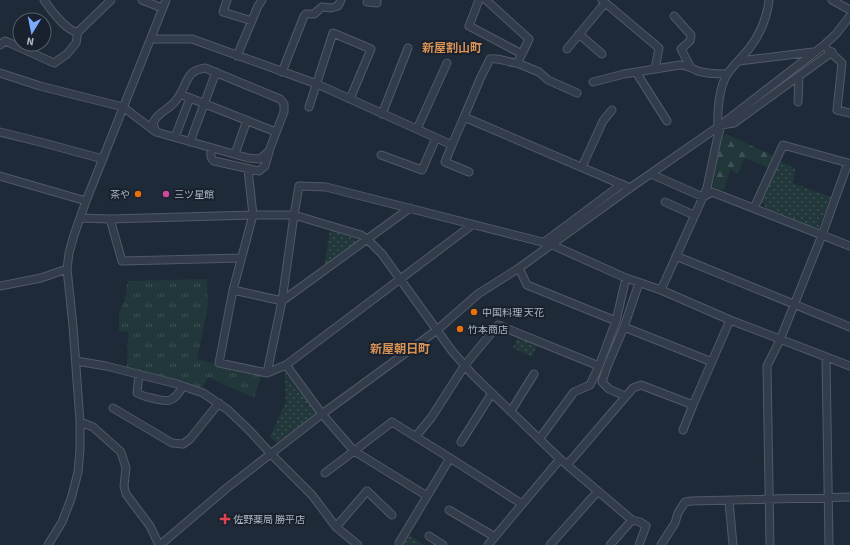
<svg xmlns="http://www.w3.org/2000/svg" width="850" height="545" font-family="'Source Sans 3','Noto Sans JP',sans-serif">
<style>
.grass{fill:url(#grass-tufts)}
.forest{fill:url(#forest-firs)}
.park{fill:url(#park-dots)}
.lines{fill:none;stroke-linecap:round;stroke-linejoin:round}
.minor-casing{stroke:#505967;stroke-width:9}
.minor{stroke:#333c4a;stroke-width:7}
.food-dot{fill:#e8710a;stroke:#19212e;stroke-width:1.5}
.hotel-dot{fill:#d1479c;stroke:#19212e;stroke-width:1.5}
.health-dot{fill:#e0444e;stroke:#19212e;stroke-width:1.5}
.labels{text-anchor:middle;stroke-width:4;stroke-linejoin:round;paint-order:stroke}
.poi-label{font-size:10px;fill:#adb6c6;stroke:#19212e;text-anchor:start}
.quarter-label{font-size:12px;font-weight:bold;fill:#d99255;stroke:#19212e}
</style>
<defs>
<pattern id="grass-tufts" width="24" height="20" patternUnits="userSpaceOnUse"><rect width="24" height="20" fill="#21373a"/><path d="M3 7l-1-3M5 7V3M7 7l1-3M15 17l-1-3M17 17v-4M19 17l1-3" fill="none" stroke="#3f5255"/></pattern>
<pattern id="forest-firs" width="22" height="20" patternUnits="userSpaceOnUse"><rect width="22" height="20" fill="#21373a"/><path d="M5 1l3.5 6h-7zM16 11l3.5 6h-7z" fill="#3f5255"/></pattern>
<pattern id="park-dots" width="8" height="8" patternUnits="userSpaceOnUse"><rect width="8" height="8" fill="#21373a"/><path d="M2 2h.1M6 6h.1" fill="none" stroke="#3f5255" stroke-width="1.8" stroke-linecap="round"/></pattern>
</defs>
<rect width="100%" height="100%" fill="#1f2a39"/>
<path class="grass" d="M 207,279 L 208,306 L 197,359 L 261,376 L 254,398 L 208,377 L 202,389 L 183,381 L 127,368 L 128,332 L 119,331 L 119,313 L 124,302 L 128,281 Z"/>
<path class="forest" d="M 726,134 L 774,156 L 769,168 L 745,158 L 738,174 L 730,170 L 724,190 L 713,187 L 720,139 Z"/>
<path class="park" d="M 779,160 L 795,169 L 793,183 L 831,197 L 818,229 L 766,208 L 761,200 Z
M 330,230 L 359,240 L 359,243 L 324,267 Z
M 519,335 L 538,343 L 532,357 L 513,348 Z
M 285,373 L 316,413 L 277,443 L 270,437 L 286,402 Z
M 409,535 L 424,545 L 403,545 Z"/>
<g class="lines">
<g class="minor-casing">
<path id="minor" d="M 44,0 C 50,9 67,32 78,32
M 142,0 L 162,8
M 227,0 L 223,12 L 252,21
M 479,0 L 469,26 L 522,54 L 529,39 L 486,0
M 602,0 L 659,48 L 655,69
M 832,0 L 850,10
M 367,2 L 377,3 L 377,0
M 674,16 L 691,35 L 690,41 L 681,49 L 690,66
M 579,34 L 602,54
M 151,39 L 192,39 L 317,84 L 452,145 L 464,117 L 630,188
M 0,45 L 5,41 L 10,43 L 54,63 L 67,54 L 76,43 L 78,32 L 111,0
M 567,49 L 605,3
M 828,50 L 842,63 L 837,110 L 850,113
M 237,56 L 258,6 L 262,0
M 739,61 L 813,52
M 517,63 L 539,72 L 548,80 L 577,93
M 205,68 L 280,99 L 284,104 L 284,112 L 269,151 L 260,159 L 248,158 L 156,132 L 153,123 C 158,111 170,110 177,99 C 183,92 185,81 191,74 C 195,70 199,69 205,68 Z
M 282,72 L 304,16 L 306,14 L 314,14 L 322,7 L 331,8 L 338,6 L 341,0
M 636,72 L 667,121
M 0,73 L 40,86 L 123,107 L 156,132
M 593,82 L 624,74 L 680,65 C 690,66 690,68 698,71 C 707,74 717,74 727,74
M 180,94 L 276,132
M 798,102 L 799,76
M 309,107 L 333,33 L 371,49 L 350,99
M 382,114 L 408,48
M 464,117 L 480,79 L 490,59 C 499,57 508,63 517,63 L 522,54
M 718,127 C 717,112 719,86 728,73 C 734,65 741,58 748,50 C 760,35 767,19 769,0
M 417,129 L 447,63
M 0,132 L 44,143 L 103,159
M 175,137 L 190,98
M 190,142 L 216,72
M 452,145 L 445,162 L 469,172
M 212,148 C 211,153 209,157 214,161 L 259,171 L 265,166 L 269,152
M 235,154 L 247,120
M 381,155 L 422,170 L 436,138
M 582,167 L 603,121 L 612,110
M 248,169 L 253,215 L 233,290 L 219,363 L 267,373 L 286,365 L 322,414 L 354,451 L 392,422 L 450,458 L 522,504
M 651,174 L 703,197 L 712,192 L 850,246
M 0,176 L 86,201
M 665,202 L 694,215
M 754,208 L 783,145 L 848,163 L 822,235 L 780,340 L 767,366 L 770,545
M 80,218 L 110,219 L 253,215 L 294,215 L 361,235 L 368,240 L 382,254 L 452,351 L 472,374 L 560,459 L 632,520 L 640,522 L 646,526 L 639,545
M 110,219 L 122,261 L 241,258
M 543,243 L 622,184
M 676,256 L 850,327
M 519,268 L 527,285 L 616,321
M 0,286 L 41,278 L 67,269
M 233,290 L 282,301 L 410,208
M 661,290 L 707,188 L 717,140 L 721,125 L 734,123 L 832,52
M 624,327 L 712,362
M 826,357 L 829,545
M 76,361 L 106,366 L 177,384 L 203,393 L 228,410 L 250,431 L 271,454 L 312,495 L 336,527 L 358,545
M 286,365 L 472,225
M 267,373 L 282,301 L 294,215 L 299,186 L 326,187 L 550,244 L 626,278 L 661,290 L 730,320 L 850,366
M 139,374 L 137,393 C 142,396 147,397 152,398 C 169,403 174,402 183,386
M 625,396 L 609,389 L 602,382 L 607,367 L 624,327 L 639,283
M 113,408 L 172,443 L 183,444 L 190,439 L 219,403
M 511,411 L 534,374
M 80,422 L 93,427 L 121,452 L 126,468 L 124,486 L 126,494 L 150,526 L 159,545
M 683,430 L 693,405
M 416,436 L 431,418 L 465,365 L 498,325 L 599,366
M 540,438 L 574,392 L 590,385 L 599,366 L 616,321 L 626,278
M 461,442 L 492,393
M 567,465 L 633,388 L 641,385 L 693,405 L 730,320
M 325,473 L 354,451 L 427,496
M 729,501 L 733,545
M 449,510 L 495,537
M 336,527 L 367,491 L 392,515
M 429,536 L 443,545
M 399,543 L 450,458
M 48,545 L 62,522 L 71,499 L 78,472 L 80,450 L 80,422 L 73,326 L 67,269 L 69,253 L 74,235 L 86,201 L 166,0
M 160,545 L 228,487 L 322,414 L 437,330 L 478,294 L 519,268 L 630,188 L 718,127 L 823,46 L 836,34 L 850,16
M 488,545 L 560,459
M 550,545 L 598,491
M 610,545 L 632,520
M 661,545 L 675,523 L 678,513 L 685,502 L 691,501 L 850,497"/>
</g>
<use href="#minor" class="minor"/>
</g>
<g class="food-dot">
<circle cx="138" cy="194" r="4"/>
<circle cx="474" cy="312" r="4"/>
<circle cx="460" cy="329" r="4"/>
</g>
<circle class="hotel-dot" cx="166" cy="194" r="4"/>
<path class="health-dot" d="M223 513h4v4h4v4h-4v4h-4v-4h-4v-4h4z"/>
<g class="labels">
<g class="poi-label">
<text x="130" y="198" text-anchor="end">茶や</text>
<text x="174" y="198">三ツ星館</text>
<text x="482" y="316">中国料理 天花</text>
<text x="468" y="333">竹本商店</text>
<text x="233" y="523">佐野薬局 勝平店</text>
</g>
<g class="quarter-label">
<text x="452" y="52">新屋割山町</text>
<text x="400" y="353">新屋朝日町</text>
</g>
</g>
<g transform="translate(32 32) rotate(190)"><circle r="19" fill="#19212e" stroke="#545d6b"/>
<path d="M0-3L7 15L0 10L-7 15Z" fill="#7baafe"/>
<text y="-6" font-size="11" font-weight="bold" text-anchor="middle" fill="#adb6c6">N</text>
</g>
</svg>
